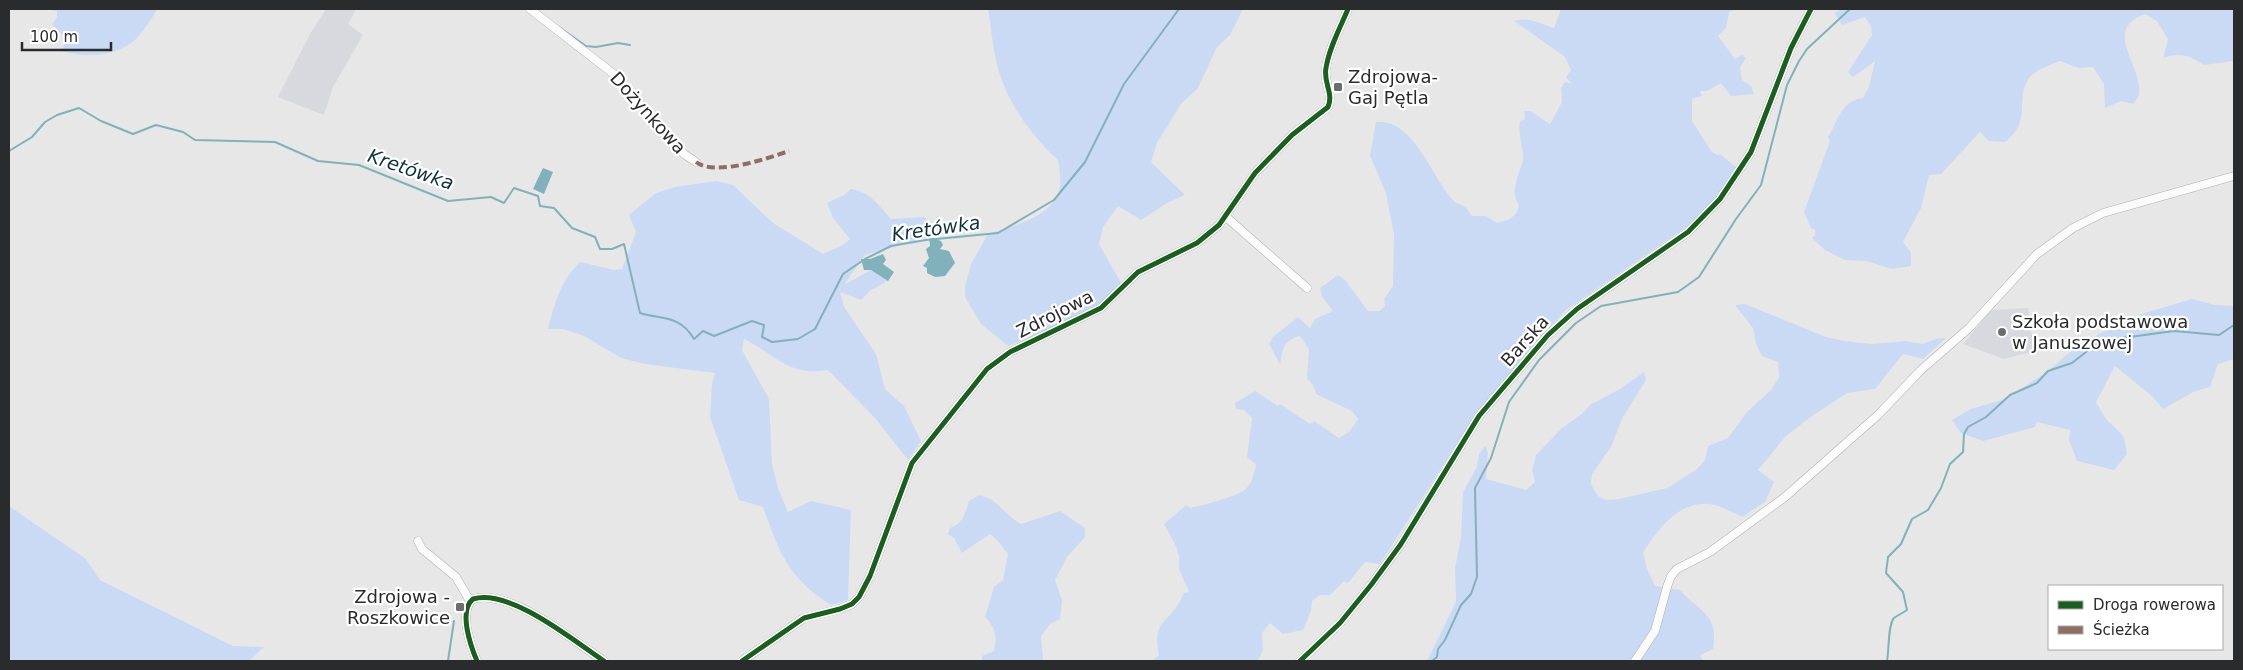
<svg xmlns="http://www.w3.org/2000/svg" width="2243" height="670" font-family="'DejaVu Sans',sans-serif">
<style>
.built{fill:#d7d9de}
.green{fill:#cbdaf4}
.water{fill:#81b1ba}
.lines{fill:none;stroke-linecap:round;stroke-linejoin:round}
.stream{stroke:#81b1ba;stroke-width:2}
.minor-casing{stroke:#b1b1b2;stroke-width:9}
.minor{stroke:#fbfbfc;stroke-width:8}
.quiet{stroke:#8d6e63;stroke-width:4;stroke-dasharray:8 4;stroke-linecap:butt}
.cycleway-casing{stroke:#fff;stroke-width:8}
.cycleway{stroke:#1b5e20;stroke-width:5}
.poi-dot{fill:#6c6d6e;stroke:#fff;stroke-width:2}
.labels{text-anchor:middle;stroke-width:4.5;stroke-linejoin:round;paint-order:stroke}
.poi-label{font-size:18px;fill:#2a2b2c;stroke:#fff;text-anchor:start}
.street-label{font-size:18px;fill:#2a2b2c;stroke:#fff}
.water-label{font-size:19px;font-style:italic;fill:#0f3238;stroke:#fff}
</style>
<rect width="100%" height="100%" fill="#e7e7e8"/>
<path class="built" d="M 326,9 L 356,9 L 348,24 L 363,35 L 333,87 L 324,115 L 278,97 L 310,34 Z
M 2028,308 L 2034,351 L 2004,359 L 1963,344 L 1991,310 Z"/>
<path class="green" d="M 45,9 L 158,9 C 151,18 145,30 137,38 C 119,56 85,59 62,51 L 66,39 L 52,24 L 57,17 L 57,11 Z
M 988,9 L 1243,9 L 1230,35 L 1217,47 L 1198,88 L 1181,104 L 1157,143 L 1151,162 L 1185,195 L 1167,203 L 1141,220 L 1118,206 L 1103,227 L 1099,244 L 1124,288 L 1076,320 L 1008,346 L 981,324 L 965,297 L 965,287 L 971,264 L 988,234 C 1013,226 1058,216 1060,184 C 1061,176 1059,168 1058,160 C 1034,138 1012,109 1001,78 C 993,56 992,31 988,9 Z
M 1561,9 L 1736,9 L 1729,12 L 1726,28 L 1718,36 L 1735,59 L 1742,55 L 1746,58 L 1740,67 L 1742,80 L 1751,86 L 1754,94 L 1731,96 L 1721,83 L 1707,91 L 1700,91 L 1702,96 L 1692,99 L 1692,121 L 1712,152 L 1717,155 L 1720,154 L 1737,168 L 1726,186 L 1689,225 L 1566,310 L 1524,356 L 1474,417 L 1380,564 L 1365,562 L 1348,583 L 1344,581 L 1330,595 L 1320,595 L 1312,601 L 1311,611 L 1303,630 L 1283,634 L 1270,623 L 1262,633 L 1263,650 L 1258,661 L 1152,661 L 1159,655 C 1151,618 1171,624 1184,593 L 1189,592 L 1179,569 L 1179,556 L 1176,546 L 1164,524 L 1186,505 L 1190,508 C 1201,506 1210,503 1220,500 C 1245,492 1250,492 1256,465 L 1247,457 L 1252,418 L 1244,410 L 1236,409 L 1235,403 L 1255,391 L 1278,406 L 1280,404 L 1310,424 L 1314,421 L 1339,438 L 1349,432 L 1358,419 L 1352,411 L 1316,394 L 1313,385 L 1307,378 L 1309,349 L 1300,336 C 1283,340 1283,349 1280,364 L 1269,344 L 1273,337 L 1298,317 L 1310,328 L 1315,319 L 1333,311 L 1322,297 L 1320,288 L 1338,275 L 1345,280 L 1368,311 L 1379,311 L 1385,306 L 1384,299 L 1393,286 L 1394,234 L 1386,193 L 1370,156 L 1376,122 C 1414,118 1432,179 1455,202 C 1458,205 1462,204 1465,207 C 1468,209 1470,214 1472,216 L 1486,216 L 1497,223 C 1509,220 1517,217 1519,205 C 1507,189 1524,168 1523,156 C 1522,144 1518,133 1520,121 L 1525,119 L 1524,111 L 1530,111 L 1550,124 L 1562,102 L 1561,88 L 1565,82 L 1571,83 L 1566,77 L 1571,70 L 1565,57 L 1514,21 C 1527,16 1542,24 1554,28 Z
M 1841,9 L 2234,9 L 2234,61 L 2204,65 C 2189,55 2180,52 2163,58 L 2168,39 L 2157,21 L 2145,14 C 2101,30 2143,65 2139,94 C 2139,97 2135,101 2133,104 L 2121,101 L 2105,108 L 2104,84 L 2093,67 L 2079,68 L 2060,61 C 2051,65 2035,70 2029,78 C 2014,100 2033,121 2005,142 L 1989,141 L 1980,132 L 1941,174 L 1929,175 L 1921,208 L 1903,242 L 1911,253 L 1911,266 L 1892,269 L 1866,261 L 1845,260 L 1825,250 L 1812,238 L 1815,235 L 1815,230 L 1811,228 L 1804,212 L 1830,141 L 1828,137 C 1839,120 1840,101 1863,98 L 1869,87 L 1875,61 L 1853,77 L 1848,72 L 1872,35 L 1871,26 L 1865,17 L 1842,25 L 1835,13 Z
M 716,181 L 733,185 L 773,223 L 823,254 L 843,245 L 850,239 L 833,218 L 827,203 L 844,195 L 851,189 C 870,192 879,205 891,219 L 924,217 L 931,223 L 929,237 L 865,255 L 844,285 L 871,270 L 888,281 L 871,290 L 861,300 L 840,292 L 844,307 L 876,354 L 885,389 L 904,406 L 921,441 L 908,460 L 875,418 L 828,370 C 788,377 775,354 744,339 L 742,350 L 769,399 L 772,465 L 779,491 L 788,512 L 811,501 L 851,510 L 848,600 L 831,605 C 788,578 779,552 763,507 L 739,500 L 710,417 L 712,384 L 715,373 L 645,364 L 621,358 L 584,336 L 563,329 L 548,329 C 555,302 560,282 580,262 L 614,270 L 622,269 L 636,232 L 629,215 L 656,193 L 675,187 Z
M 2192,299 L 2215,305 L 2234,306 L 2234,359 L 2218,364 L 2210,387 L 2193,392 L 2163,409 L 2153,397 L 2115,366 L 2096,402 C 2099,407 2103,415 2107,420 C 2121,435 2124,430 2127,454 L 2114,470 L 2077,461 L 2069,440 L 2070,430 L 2037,422 L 2035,427 L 1983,441 L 1961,433 L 1952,420 L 1971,409 L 2005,399 L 2048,371 L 2070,352 L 2099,334 L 2138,315 Z
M 1745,304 L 1826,337 L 1844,341 L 1872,344 L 1906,341 L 1922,344 L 1939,338 L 1946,338 L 1923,359 L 1903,354 L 1875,389 L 1847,393 L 1812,416 L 1786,436 L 1758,470 L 1774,482 L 1765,502 L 1742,517 C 1732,512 1720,505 1709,504 C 1680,500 1656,531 1643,553 L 1647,569 L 1655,586 L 1680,590 C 1700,613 1719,613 1713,649 L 1700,655 L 1703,661 L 1427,661 L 1456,602 L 1455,568 L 1461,537 L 1463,492 L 1477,467 L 1479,454 L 1485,446 L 1488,452 L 1486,479 L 1526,490 L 1535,482 L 1532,470 L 1536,455 L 1561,429 L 1583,413 L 1590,405 L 1620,389 L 1644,372 L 1646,380 L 1622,419 L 1611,447 L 1592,474 L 1591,484 L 1598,496 L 1606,500 L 1619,499 L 1667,488 L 1696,470 L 1705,460 L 1708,446 L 1728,438 L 1747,412 L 1771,390 L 1779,377 L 1778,362 L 1762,356 L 1756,344 L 1753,328 L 1735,305 Z
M 979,495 C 1000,500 1003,514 1021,524 L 1060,511 L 1085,528 L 1085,537 L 1067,557 L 1055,580 L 1062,600 L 1060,619 L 1050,624 L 1041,636 L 1043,661 L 982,661 L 982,656 L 994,651 C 997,636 996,628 985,617 L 994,587 L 1003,580 L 1008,554 L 998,541 L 990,534 L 962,553 L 954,538 L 948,534 L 950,528 C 963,524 965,513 969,501 Z
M 9,506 L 86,559 L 100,580 L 233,646 L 264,647 L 249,661 L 9,661 Z"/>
<path class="water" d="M 543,168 L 553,172 L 544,194 L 533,189 Z
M 929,237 L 941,241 L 943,245 L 940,249 L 949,251 L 955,263 L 945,276 L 935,277 L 927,273 L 927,268 L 923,266 L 929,258 L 926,249 L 930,246 Z
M 883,254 L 886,260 L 883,264 L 894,272 L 888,281 L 871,270 L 864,270 L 861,259 L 870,259 Z"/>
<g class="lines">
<path class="stream" d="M 559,27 L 586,46 L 596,47 L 618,43 L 630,45
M 9,151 L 32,137 L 45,122 L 57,115 L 79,108 L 101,121 L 133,134 L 156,125 L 183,132 L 195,140 L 275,142 L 318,161 L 359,165 L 448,201 L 491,197 L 504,203 L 514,188 L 538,196 L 540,206 L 554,208 L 572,228 L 595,237 L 600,249 L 612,249 L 624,244 L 640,313 C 663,320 680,315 694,339 L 703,331 L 714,336 L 752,321 L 764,325 L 762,337 L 772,342 L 798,339 L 815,329 L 843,274 L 865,259 L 891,246 L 926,240 L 998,233 L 1054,200 L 1085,162 L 1124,84 L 1179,9
M 448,661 L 454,621
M 1432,661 L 1437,657 L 1438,649 L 1445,640 L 1461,605 L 1471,594 L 1477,577 L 1475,488 L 1491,458 L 1509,402 L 1539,360 L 1576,323 L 1601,306 L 1678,292 L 1699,277 L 1736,219 L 1761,185 L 1787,85 L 1799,61 L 1807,49 L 1850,9
M 1887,661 C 1889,651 1888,624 1894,618 C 1898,615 1903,613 1907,610 L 1903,592 L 1886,573 L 1888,557 L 1901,544 L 1912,519 L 1928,510 L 1941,488 L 1950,464 L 1963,452 L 1964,434 L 1968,427 L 1986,417 L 2010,395 L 2037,383 L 2048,371 L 2072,363 L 2100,341 L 2174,331 L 2219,335 L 2234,325"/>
<g class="minor-casing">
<path id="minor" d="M 530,9 L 615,75 L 684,154 L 696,162
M 1225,216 L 1307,288
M 418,541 L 422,549 L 456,577 L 470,601
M 477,661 C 471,647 458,611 473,599 C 510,588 574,641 604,661
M 742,661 L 804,618 L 840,609 L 852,604 L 859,597 L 870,576 L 912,463 L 987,369 L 1010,352 L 1101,308 L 1138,272 L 1197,243 L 1219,225 L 1255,173 L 1292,135 L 1328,107 C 1334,93 1323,83 1326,68 C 1329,48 1340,28 1348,9
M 1300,661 L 1340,623 L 1371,585 L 1401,544 L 1479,416 L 1548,335 L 1577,309 L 1688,232 L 1720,199 L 1751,152 L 1791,48 L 1811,9
M 1635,661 L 1655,631 L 1667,587 L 1671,576 L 1677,569 L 1710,552 L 1785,497 L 1878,415 L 1921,370 L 1969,328 L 2037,254 L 2073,228 L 2103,213 L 2234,176"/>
</g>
<use href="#minor" class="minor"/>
<path class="quiet" d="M 696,162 C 715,177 768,158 789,151"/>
<g class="cycleway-casing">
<path id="cycleway" d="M 477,661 C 471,647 458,611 473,599 C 510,588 574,641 604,661
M 742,661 L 804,618 L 840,609 L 852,604 L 859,597 L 870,576 L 912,463 L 987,369 L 1010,352 L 1101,308 L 1138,272 L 1197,243 L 1219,225 L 1255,173 L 1292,135 L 1328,107 C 1334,93 1323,83 1326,68 C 1329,48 1340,28 1348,9
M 1300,661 L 1340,623 L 1371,585 L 1401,544 L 1479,416 L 1548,335 L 1577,309 L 1688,232 L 1720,199 L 1751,152 L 1791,48 L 1811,9"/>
</g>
<use href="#cycleway" class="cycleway"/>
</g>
<g class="poi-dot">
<rect x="1333" y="82" width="10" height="10" rx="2.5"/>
<circle cx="2002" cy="332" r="5"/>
<rect x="455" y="602" width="10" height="10" rx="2.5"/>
</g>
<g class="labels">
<g class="poi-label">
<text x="1348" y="83">Zdrojowa-<tspan x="1348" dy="21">Gaj Pętla</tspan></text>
<text x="2012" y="328">Szkoła podstawowa<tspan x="2012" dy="21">w Januszowej</tspan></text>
<text x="450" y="603" text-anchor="end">Zdrojowa -<tspan x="450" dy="21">Roszkowice</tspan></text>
</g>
<g class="street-label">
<text transform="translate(648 113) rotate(48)" y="6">Dożynkowa</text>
<text transform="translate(1055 314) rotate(-27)" y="6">Zdrojowa</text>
<text transform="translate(1525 341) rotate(-48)" y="6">Barska</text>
</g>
<g class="water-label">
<text transform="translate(411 169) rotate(19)" y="7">Kretówka</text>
<text transform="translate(936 228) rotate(-8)" y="7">Kretówka</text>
</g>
</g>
<rect width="2243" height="670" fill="none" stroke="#2a2b2c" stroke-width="20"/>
<rect x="2048" y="585" width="175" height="65" fill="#ffffff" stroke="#aaaaab"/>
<rect x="2058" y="601" width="25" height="8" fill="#1b5e20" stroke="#aaaaab"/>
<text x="2093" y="610" font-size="15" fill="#2a2b2c">Droga rowerowa</text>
<rect x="2058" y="626" width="25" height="8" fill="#8d6e63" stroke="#aaaaab"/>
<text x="2093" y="635" font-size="15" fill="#2a2b2c">Ścieżka</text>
<path d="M22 42v8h89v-8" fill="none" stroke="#2a2b2c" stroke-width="2.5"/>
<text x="30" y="42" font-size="15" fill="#2a2b2c" stroke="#ffffff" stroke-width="4" paint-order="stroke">100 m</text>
</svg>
